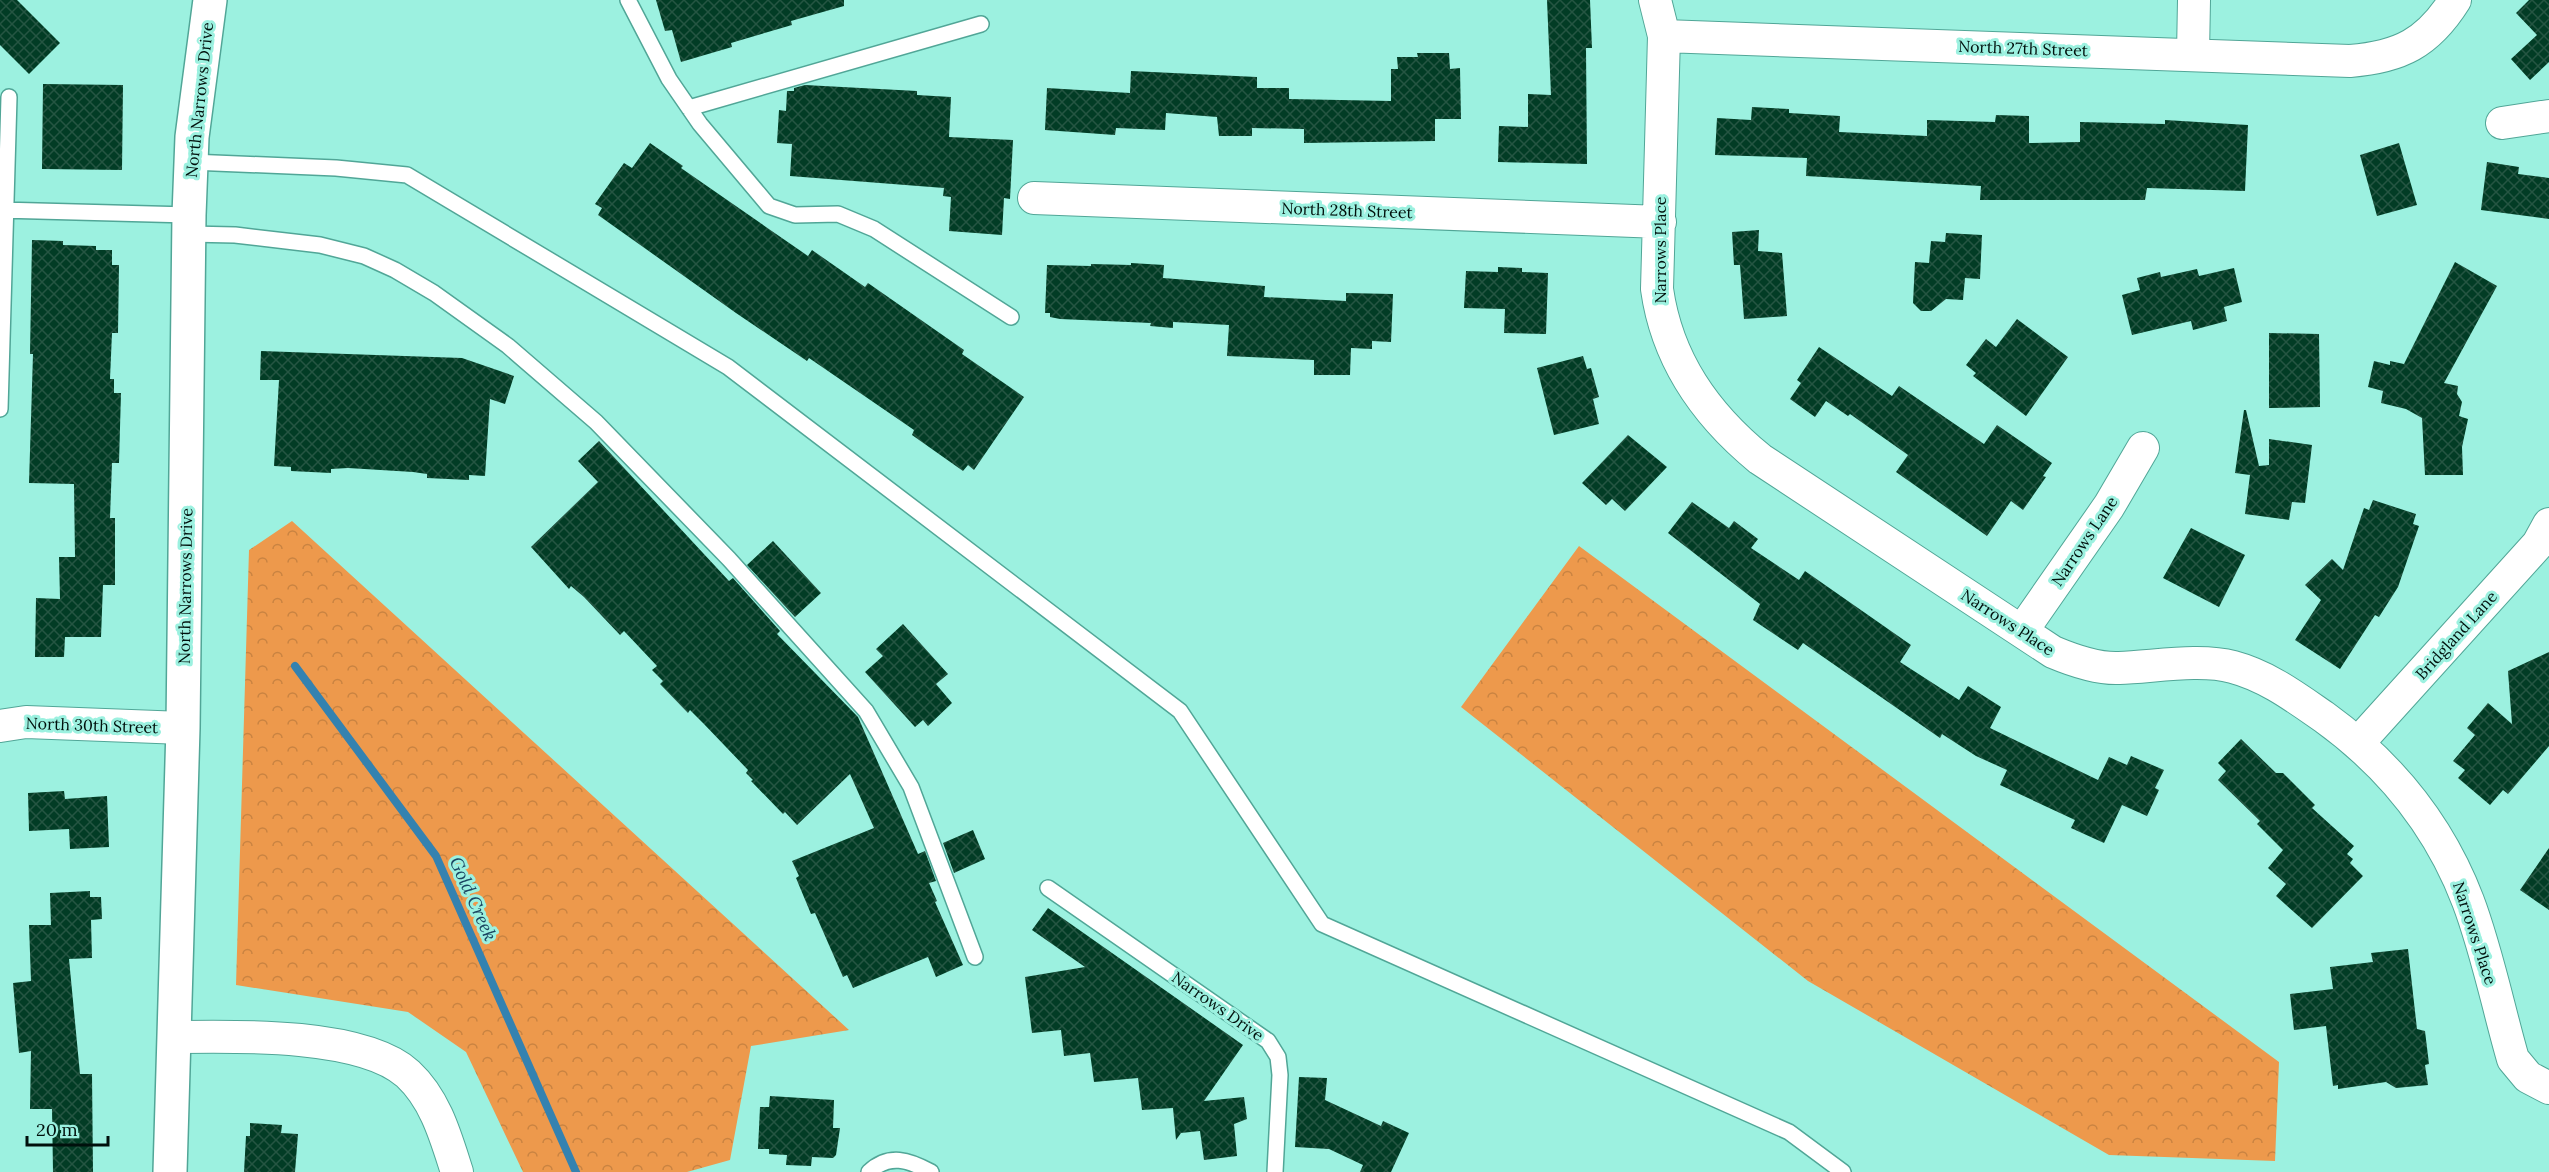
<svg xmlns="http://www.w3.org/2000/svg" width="2549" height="1172" font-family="Lora,serif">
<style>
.forest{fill:url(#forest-crowns)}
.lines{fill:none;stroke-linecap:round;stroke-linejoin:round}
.stream{stroke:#3482b0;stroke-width:8}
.building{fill:url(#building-cross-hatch)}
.service-casing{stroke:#51a697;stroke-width:18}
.minor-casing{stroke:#51a697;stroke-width:34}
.tertiary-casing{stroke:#51a697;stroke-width:36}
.service{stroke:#fff;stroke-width:15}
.minor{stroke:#fff;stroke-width:32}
.tertiary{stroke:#fff;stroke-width:33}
.labels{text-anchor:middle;stroke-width:6;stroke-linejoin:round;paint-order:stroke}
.street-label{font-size:16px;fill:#00100c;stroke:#9cf1e0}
.water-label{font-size:18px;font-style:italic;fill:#1b4561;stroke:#9cf1e0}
</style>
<defs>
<pattern id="forest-crowns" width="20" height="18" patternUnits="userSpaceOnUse" patternTransform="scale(1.5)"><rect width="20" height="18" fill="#ed994c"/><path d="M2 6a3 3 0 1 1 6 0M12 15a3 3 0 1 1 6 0" fill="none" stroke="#c98341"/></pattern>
<pattern id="building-cross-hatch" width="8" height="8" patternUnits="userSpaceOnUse" patternTransform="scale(1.5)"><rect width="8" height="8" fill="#023c25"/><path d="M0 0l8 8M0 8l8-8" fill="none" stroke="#255542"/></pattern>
</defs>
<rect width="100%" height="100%" fill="#9cf1e0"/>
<path class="forest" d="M 292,521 L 849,1030 L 751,1046 L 730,1160 L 687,1172 L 523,1172 L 466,1052 L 408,1012 L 236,985 L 249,550 Z
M 1579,546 L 2279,1062 L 2275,1161 L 2109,1155 L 1808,981 L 1461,707 Z"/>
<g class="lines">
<path class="stream" d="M 295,666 L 436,856 L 576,1172"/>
</g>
<path class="building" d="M 0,0 L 17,0 L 60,43 L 29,74 L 0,45 Z
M 656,0 L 844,0 L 844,6 L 791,21 L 792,25 L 731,43 L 732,47 L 681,62 L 672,30 L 665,31 Z
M 1547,0 L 1590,0 L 1592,48 L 1586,48 L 1587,164 L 1498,162 L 1499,126 L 1528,127 L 1528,94 L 1551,95 Z
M 2529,0 L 2549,0 L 2549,62 L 2530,80 L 2511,59 L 2537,35 L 2516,13 Z
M 1417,53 L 1449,53 L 1450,69 L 1460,68 L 1461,119 L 1435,119 L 1435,141 L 1304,143 L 1304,129 L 1252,128 L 1252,136 L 1219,136 L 1217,117 L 1166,113 L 1165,130 L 1116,128 L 1115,135 L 1045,130 L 1047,88 L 1130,93 L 1131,71 L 1257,77 L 1257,88 L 1289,88 L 1289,99 L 1391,101 L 1391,69 L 1398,69 L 1397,57 L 1418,57 Z
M 43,84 L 123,85 L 122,170 L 42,169 Z
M 805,85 L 917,91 L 917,95 L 951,97 L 949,137 L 1013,140 L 1010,199 L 1004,198 L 1002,235 L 949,231 L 951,197 L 943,196 L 944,188 L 790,176 L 792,144 L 777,143 L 779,110 L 786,111 L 787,91 L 794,91 L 794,88 Z
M 1752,107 L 1789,109 L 1789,113 L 1840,116 L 1839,132 L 1927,136 L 1927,120 L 1995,122 L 1996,115 L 2029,116 L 2029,143 L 2080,142 L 2080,122 L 2165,124 L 2165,120 L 2248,125 L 2245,191 L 2147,188 L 2145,200 L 1980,200 L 1981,186 L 1806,176 L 1807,158 L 1715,155 L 1717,118 L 1751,120 Z
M 650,143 L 683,166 L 681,168 L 808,256 L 812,250 L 865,287 L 868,283 L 964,350 L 962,354 L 1024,397 L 974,470 L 968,465 L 963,471 L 912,435 L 914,430 L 809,358 L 807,361 L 736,313 L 598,215 L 602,208 L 595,204 L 624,163 L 632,168 Z
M 2399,143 L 2417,205 L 2377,216 L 2360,155 Z
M 2487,162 L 2519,167 L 2518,174 L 2549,178 L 2549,219 L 2481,210 Z
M 1759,230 L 1758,251 L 1782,253 L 1787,316 L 1744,319 L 1740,265 L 1734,265 L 1732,232 Z
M 1946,233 L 1982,235 L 1980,279 L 1965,278 L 1963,300 L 1946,299 L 1931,311 L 1921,311 L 1913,303 L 1915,262 L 1929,263 L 1931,241 L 1945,242 Z
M 32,240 L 63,241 L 63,245 L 96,246 L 96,250 L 112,250 L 112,265 L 119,265 L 118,333 L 112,333 L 110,379 L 114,379 L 114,393 L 121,393 L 119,463 L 112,463 L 110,518 L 115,518 L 115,585 L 103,585 L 101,637 L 65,637 L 64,657 L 35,657 L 36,598 L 60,599 L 59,557 L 75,557 L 74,484 L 29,483 L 33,354 L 30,354 Z
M 2455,262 L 2497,286 L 2444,383 L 2458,386 L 2457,394 L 2462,402 L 2459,416 L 2468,419 L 2462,447 L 2463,475 L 2425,475 L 2422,418 L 2406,409 L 2381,403 L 2383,391 L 2368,387 L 2374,361 L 2390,365 L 2390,361 L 2404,364 Z
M 1131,263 L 1164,265 L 1163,278 L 1265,286 L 1264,297 L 1346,301 L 1346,293 L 1393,294 L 1391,342 L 1372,341 L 1372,349 L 1351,348 L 1350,375 L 1314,375 L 1314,360 L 1227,356 L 1229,325 L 1173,322 L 1173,328 L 1150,326 L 1151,323 L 1060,319 L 1050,317 L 1050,313 L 1045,313 L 1047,265 L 1091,266 L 1091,264 L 1131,265 Z
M 1498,267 L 1522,268 L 1522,272 L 1548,273 L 1546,334 L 1504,333 L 1505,309 L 1464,308 L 1466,271 L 1498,272 Z
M 2234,268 L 2242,302 L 2224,307 L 2227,321 L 2193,330 L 2191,321 L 2132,335 L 2122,295 L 2140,290 L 2137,278 L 2160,272 L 2161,277 L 2197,269 L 2199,276 Z
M 2017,319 L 2068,357 L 2026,416 L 1973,376 L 1976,373 L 1966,365 L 1986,339 L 1996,347 Z
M 2269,333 L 2319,334 L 2320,407 L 2269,408 Z
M 1819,347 L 1892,396 L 1899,386 L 1984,444 L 1997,425 L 2052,463 L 2043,476 L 2046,477 L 2023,510 L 2011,501 L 1987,536 L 1896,472 L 1908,455 L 1850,414 L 1848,416 L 1826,401 L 1815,417 L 1790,399 L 1801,383 L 1797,380 Z
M 261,351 L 462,358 L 514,376 L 505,404 L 490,399 L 485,476 L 469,475 L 469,480 L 427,478 L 427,474 L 413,472 L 348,468 L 331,469 L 331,473 L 291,471 L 291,467 L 274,466 L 279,380 L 260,380 Z
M 1583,356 L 1587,369 L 1591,368 L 1599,397 L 1593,399 L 1599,424 L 1554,435 L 1537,368 Z
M 2244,410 L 2246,410 L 2259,466 L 2269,465 L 2269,439 L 2312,445 L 2305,503 L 2292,502 L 2289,520 L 2245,514 L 2250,475 L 2235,473 Z
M 1628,435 L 1667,467 L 1625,511 L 1612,499 L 1606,505 L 1582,483 Z
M 599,441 L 729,581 L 733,578 L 780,631 L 777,634 L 858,717 L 918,854 L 925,851 L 936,881 L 929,883 L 937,901 L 935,902 L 963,965 L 936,977 L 928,957 L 853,988 L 847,975 L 843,977 L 815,913 L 811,914 L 796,878 L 799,876 L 792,861 L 874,828 L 850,774 L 797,825 L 785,812 L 783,814 L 751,781 L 753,780 L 746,773 L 748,770 L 703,723 L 690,710 L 688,713 L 660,684 L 663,681 L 652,670 L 657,666 L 624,631 L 620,635 L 584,597 L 571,586 L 569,589 L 531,547 L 598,482 L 578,461 Z
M 2373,500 L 2416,514 L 2413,524 L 2419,526 L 2398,587 L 2379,617 L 2375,615 L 2340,669 L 2295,640 L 2321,600 L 2305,585 L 2332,559 L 2343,570 L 2364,508 L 2369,510 Z
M 1692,502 L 1729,528 L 1734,521 L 1758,539 L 1751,548 L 1799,580 L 1805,571 L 1911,645 L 1900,662 L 1959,700 L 1968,686 L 2001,707 L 1990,728 L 2098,780 L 2109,757 L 2127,765 L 2131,756 L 2164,770 L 2155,788 L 2159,790 L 2147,816 L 2122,805 L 2104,843 L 2071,828 L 2075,820 L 2000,785 L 2007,770 L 1976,756 L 1942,734 L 1940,738 L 1803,643 L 1798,650 L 1753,620 L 1760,604 L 1668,533 Z
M 2191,528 L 2245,555 L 2219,607 L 2163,578 Z
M 773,541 L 821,593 L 795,617 L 747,565 Z
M 903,624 L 948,674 L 936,684 L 952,703 L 928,726 L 923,720 L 915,727 L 865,672 L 883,656 L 876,649 Z
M 2549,652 L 2549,746 L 2508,794 L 2503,790 L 2490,805 L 2458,778 L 2465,770 L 2453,761 L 2475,735 L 2467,728 L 2488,703 L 2512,724 L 2508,671 Z
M 2241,739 L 2276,773 L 2283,773 L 2315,805 L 2312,808 L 2354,846 L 2347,854 L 2353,859 L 2350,863 L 2363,876 L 2312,928 L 2276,896 L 2286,884 L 2268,868 L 2283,850 L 2257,824 L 2260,821 L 2218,780 L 2226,771 L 2218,763 Z
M 64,791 L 65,799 L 107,796 L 109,847 L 70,849 L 69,829 L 29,831 L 28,793 Z
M 973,830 L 985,859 L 954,873 L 943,843 Z
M 2549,848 L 2549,910 L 2520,890 Z
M 90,891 L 90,897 L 101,897 L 102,919 L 91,920 L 92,958 L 69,959 L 80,1074 L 92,1074 L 93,1172 L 53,1172 L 52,1109 L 30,1109 L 31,1051 L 19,1053 L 13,983 L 31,981 L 29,925 L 51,925 L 50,893 Z
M 1048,908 L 1243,1045 L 1204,1101 L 1244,1097 L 1247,1119 L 1234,1124 L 1237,1156 L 1204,1160 L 1200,1131 L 1181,1133 L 1176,1140 L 1173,1108 L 1142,1110 L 1138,1078 L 1094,1082 L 1090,1053 L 1064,1056 L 1061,1030 L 1032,1033 L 1025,977 L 1085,967 L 1032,930 Z
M 2408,949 L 2417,1029 L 2425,1031 L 2429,1064 L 2425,1065 L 2428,1085 L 2396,1088 L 2386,1082 L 2338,1089 L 2338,1085 L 2333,1086 L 2326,1026 L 2294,1030 L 2290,994 L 2333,989 L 2330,967 L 2373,962 L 2371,953 Z
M 1299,1077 L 1327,1078 L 1325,1100 L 1381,1126 L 1383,1121 L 1409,1133 L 1391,1172 L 1360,1172 L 1363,1165 L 1329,1149 L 1295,1147 Z
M 770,1096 L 834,1100 L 833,1128 L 840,1128 L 836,1155 L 833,1158 L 812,1157 L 811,1166 L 786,1165 L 787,1155 L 769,1154 L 769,1149 L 758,1149 L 760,1107 L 769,1107 Z
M 250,1123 L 282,1125 L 281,1133 L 298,1134 L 295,1172 L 244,1172 L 246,1136 L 250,1136 Z"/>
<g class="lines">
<g class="service-casing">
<path id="service" d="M 628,0 L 669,79 L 700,124 L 769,206 L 795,215 L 838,214 L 874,229 L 1011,317
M 689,108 L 981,24
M 191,162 L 336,168 L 407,175 L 728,367 L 1180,711 L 1322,924 L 1789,1132 L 1843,1172
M 0,210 L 189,215
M 189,234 L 235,235 L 320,245 L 364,256 L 395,270 L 434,293 L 508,346 L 596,422 L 729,559 L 866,711 L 911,787 L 975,957
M 0,409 L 9,97
M 1048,888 L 1268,1041 L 1278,1057 L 1280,1075 L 1275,1172
M 869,1172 C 889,1153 909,1160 931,1172"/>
</g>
<g class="minor-casing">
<path id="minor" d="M 1655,0 L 1664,36 L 1657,289 C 1667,360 1705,414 1760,459 L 2053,652 C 2072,660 2098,669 2119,668 C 2153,667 2200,658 2233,667 C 2267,676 2295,697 2324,717 C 2389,764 2439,825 2468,901 C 2487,951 2498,1007 2513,1059 L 2528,1077 L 2549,1088
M 1664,36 L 2350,61 C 2400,57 2428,43 2455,0
M 2193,54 L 2194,0
M 2502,123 L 2549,116
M 1034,198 L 1660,222
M 2022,631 L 2109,506 L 2143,448
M 0,726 L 26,722 L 183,728
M 2359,742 L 2538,544 L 2549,524
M 176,1037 C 236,1036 363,1033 408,1074 C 436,1100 446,1138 457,1172"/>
</g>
<g class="tertiary-casing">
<path id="tertiary" d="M 170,1172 L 183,728 L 189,215 L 192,137 L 210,0"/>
</g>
<use href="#service" class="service"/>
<use href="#minor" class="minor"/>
<use href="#tertiary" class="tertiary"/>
</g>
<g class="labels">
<g class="street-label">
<text transform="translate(2023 48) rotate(2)" y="6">North 27th Street</text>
<text transform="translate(199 100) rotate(-84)" y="6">North Narrows Drive</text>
<text transform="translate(1347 210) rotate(2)" y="6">North 28th Street</text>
<text transform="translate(1660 250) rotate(-90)" y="6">Narrows Place</text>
<text transform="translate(2084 541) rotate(-56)" y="6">Narrows Lane</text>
<text transform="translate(185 586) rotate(-89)" y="6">North Narrows Drive</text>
<text transform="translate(2008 622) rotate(33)" y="6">Narrows Place</text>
<text transform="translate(2456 635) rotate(-48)" y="6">Bridgland Lane</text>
<text transform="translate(92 725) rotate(2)" y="6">North 30th Street</text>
<text transform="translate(2475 933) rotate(72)" y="6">Narrows Place</text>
<text transform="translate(1218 1006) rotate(35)" y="6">Narrows Drive</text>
</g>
<g class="water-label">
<text transform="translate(473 899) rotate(66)" y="6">Gold Creek</text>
</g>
</g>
<path d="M27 1136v9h81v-9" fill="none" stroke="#00100c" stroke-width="3"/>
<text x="36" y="1136" font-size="18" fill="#00100c" stroke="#9cf1e0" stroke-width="4.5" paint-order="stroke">20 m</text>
</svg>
